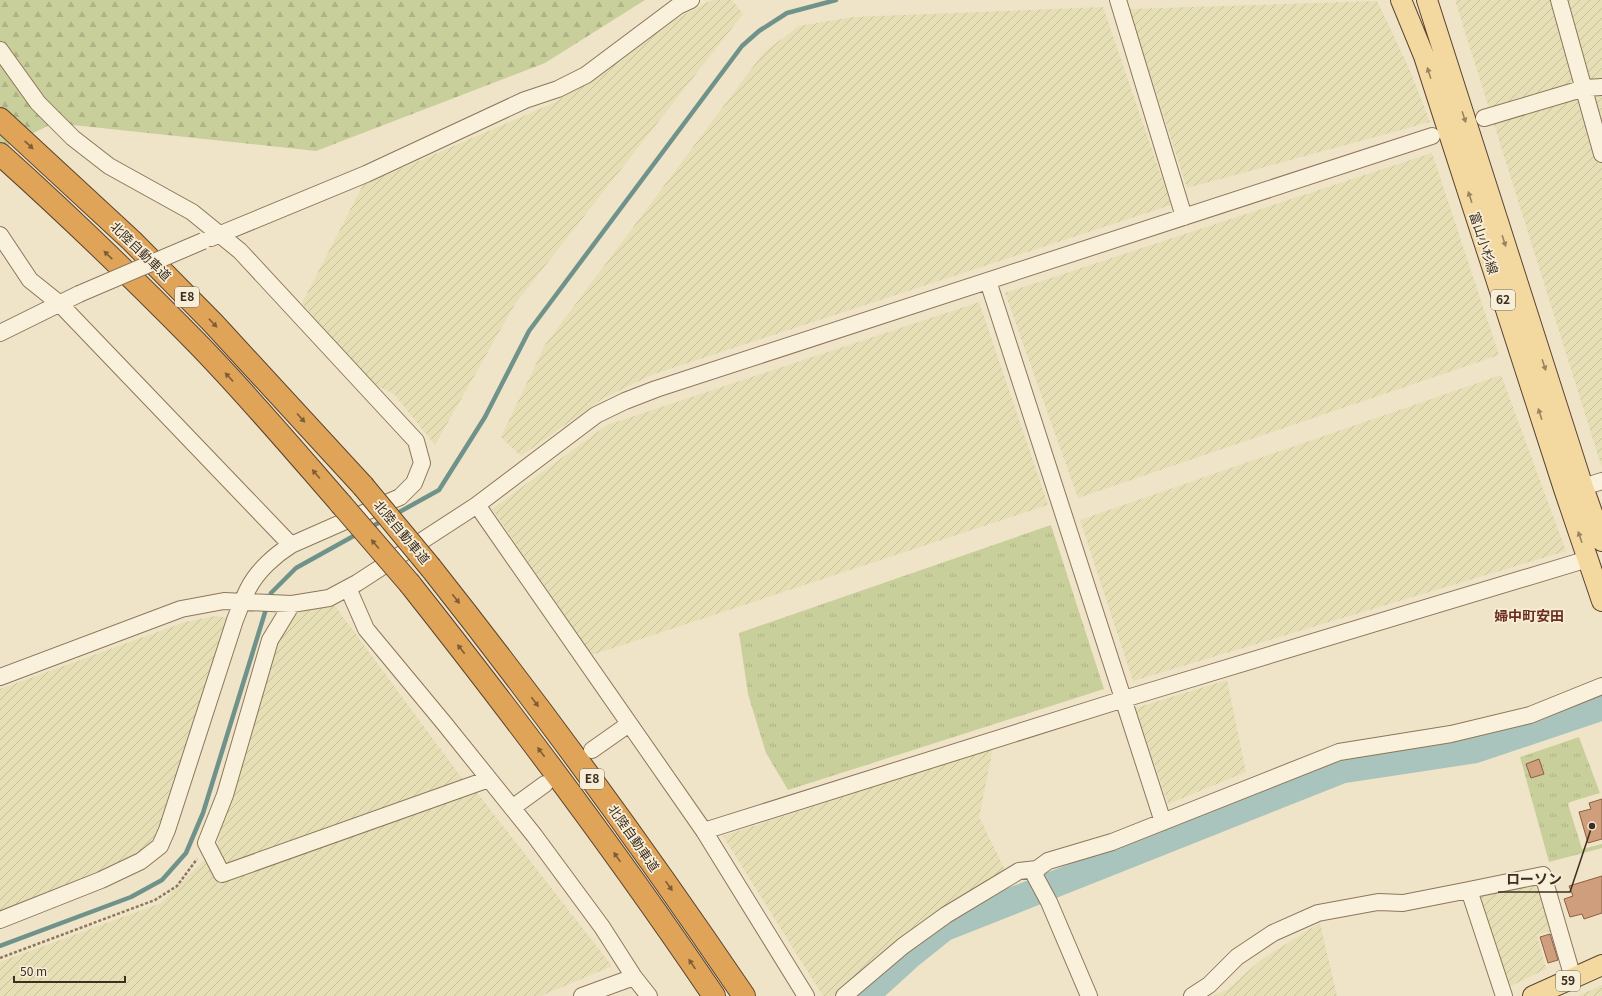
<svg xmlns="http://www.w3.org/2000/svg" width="1602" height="996" font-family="Georgia,'Noto Sans JP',serif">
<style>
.farmland{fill:url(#farmland-furrows)}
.grass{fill:url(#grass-tufts)}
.forest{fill:url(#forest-firs)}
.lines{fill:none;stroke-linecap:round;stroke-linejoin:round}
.stream{stroke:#6f938a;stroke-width:4.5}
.river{stroke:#a9c4bc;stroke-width:27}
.building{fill:#cf9f7d;stroke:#8d5f41}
.minor-casing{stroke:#8d765c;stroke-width:18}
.major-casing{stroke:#5b4430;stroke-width:22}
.highway-casing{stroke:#5b4430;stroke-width:24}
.path{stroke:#8d765c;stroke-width:2.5;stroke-dasharray:3 2;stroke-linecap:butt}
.minor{stroke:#faf1dc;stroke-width:16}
.major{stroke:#f3d9a0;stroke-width:20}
.highway{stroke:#e0a458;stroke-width:22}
.minor-bridge-casing{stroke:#8d765c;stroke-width:18;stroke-linecap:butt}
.highway-bridge-casing{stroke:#5b4430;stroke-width:24;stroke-linecap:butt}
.minor-bridge{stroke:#faf1dc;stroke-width:16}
.highway-bridge{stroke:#e0a458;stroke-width:22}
.oneway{fill:#988460}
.oneway2{fill:#7e5d36}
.labels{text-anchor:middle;stroke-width:3.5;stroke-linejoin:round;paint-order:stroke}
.shield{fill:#f7eed8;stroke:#756857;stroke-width:1}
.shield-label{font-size:12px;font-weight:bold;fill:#3d2e20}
.street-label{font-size:13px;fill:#3d2e20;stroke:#f7eed8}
.neighbourhood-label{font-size:14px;font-weight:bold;fill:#6b2e1e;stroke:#f7eed8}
.leader{fill:none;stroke:#3d2e20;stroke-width:1.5}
.callout-dot{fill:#3d2e20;stroke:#f7eed8;stroke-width:1.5}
.callout-label{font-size:14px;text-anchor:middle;font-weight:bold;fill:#3d2e20;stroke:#f7eed8;stroke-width:3.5;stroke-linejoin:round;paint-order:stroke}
</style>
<defs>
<pattern id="farmland-furrows" width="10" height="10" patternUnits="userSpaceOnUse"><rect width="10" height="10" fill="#e6deb5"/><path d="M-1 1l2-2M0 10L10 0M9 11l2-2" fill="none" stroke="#c6bf9b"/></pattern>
<pattern id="grass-tufts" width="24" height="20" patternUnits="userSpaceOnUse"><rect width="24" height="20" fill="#c9cf9b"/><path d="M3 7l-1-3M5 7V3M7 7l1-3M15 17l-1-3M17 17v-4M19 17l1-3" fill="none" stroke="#aeb285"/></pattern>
<pattern id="forest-firs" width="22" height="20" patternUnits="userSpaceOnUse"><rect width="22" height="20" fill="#c9cf9b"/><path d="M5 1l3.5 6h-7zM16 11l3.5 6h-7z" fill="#aeb285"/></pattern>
</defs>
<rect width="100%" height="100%" fill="#f0e4c8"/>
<path class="farmland" d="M 712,0 L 732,0 L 743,14 L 515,304 L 435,445 L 394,394 L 369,382 L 302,303 L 363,185 L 556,102 L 672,21 Z
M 1455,0 L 1602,0 L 1602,468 Z
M 1377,1 L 1409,68 L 1430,122 L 1187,188 L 1129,9 Z
M 1103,7 L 1171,205 L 654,374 L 602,399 L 521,456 L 501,437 L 545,345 L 764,52 L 799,26 L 853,17 Z
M 1432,153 L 1499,355 L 1078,498 L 1005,293 Z
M 979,302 L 1048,505 L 592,655 L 492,509 L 607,425 Z
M 1501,375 L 1566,551 L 1133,681 L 1080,520 Z
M 335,606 L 464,781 L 229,870 L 217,847 L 227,802 L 261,701 L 273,643 L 290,617 L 313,607 Z
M 215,616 L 230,618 L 160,843 L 0,921 L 0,689 L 185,622 Z
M 1227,680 L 1246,772 L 1168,804 L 1135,708 Z
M 993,748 L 979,817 L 1005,870 L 918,923 L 833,996 L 823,996 L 723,836 Z
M 475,790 L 612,966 L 541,996 L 0,996 L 0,962 L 161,903 L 208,856 L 220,881 Z
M 1536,882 L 1555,930 L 1537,935 L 1546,969 L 1509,987 L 1475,895 Z
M 1320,923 L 1337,996 L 1213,996 L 1227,990 L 1262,959 Z
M 1602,985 L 1602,996 L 1578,996 Z"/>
<path class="grass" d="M 1051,525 L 1104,689 L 788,790 L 766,753 L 748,694 L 739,633 Z
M 1579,737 L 1600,793 L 1570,802 L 1568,804 L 1582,849 L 1602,844 L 1602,848 L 1549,862 L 1520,757 Z"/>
<path class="forest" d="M 0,0 L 645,0 L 545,63 L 316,151 L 54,123 L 0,149 Z"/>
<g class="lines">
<path class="stream" d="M 394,515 L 439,490 L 485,417 L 529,331 L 742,46 L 759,31 L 787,13 L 836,0
M 369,528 L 384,520
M 0,946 L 131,897 L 162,880 L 186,853 L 203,813 L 271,593 L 296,568 L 359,533"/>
<path class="river" d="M 865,996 L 909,956 L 944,928 L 1342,770 L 1474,750 L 1602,707"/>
</g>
<path class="building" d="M 1539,759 L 1544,774 L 1531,778 L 1526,764 Z
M 1602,799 L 1602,839 L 1588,843 L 1579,812 L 1591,809 L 1589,803 Z
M 1602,876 L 1602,913 L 1584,919 L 1582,914 L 1570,917 L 1564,899 L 1573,896 L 1569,886 Z
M 1550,934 L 1558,960 L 1548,963 L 1540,937 Z"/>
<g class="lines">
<g class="minor-casing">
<path id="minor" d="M 1118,0 L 1184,217
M 1559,0 L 1602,154
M 0,50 L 38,103 L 73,138 L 109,166 L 192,212 L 240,251 L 416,441 L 422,463 L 414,483 L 400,497 L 291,545 C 275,555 257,571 248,589 C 243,599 239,610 235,620 L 167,830 L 160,846 L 141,861 L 101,880 L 0,920
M 1484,118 L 1585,88 L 1602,87
M 0,235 L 30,280 L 60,304 L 291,545
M 211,238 L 366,174 L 525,100 L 558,89 L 586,75 L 678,6 L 691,0
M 988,281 L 1163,822
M 0,333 L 79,294
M 1583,487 L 1602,481
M 477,505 L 704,831 L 806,996
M 348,588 L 366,629 L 444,723 L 534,835 L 602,927 L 634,977 L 649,996
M 292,604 L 270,640 L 225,795 L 206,843 L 222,874 L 489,779
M 0,677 L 181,609 L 224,601 L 292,604 L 329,598 L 357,583 L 477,505 L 596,415 L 625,401 L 656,389 L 1432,136
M 592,750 L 629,724
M 512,808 L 545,784
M 704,831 L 1124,699 L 1588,559
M 1469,890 L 1543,875 L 1573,978
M 582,996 L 634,977
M 844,996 L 903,946 L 946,915 L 1019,871 L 1037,869
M 1089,996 L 1049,902 L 1035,876 L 1037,869 L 1048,861 L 1112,842 L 1339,752 L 1451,734 L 1530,715 L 1602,686
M 1192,996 L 1209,985 L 1237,957 L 1273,933 L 1318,913 L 1378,902 L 1403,903 L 1469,890 L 1504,996"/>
</g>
<g class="major-casing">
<path id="major" d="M 1401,0 L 1424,56 L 1564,489 L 1602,601
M 1427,0 L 1583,487 L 1602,541
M 1533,996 L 1602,965"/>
</g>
<g class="highway-casing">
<path id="highway" d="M 0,119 L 132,241 L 213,323 L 363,486
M 0,154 C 67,214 132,277 195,341 C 246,393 293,449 341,504
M 431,568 C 541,707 645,850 744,996
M 410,584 C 516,718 618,854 714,996"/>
</g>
<path class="path" d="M 0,958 L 155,900 L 177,886 L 197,859"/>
<use href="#minor" class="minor"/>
<use href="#major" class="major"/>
<use href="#highway" class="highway"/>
<g class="minor-bridge-casing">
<path id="minor-bridge" d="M 79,294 L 203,241"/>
</g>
<g class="highway-bridge-casing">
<path id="highway-bridge" d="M 363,486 L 431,568
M 341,504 L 410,584"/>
</g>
<use href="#minor-bridge" class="minor-bridge"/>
<use href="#highway-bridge" class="highway-bridge"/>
</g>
<defs><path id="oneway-solid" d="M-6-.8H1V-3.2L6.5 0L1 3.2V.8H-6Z"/></defs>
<g class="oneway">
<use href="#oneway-solid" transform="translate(1429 73) rotate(-108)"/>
<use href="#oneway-solid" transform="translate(1464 117) rotate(72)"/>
<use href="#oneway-solid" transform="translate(1470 197) rotate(-108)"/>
<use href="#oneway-solid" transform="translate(1504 241) rotate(72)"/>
<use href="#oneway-solid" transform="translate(1544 365) rotate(72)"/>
<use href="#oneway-solid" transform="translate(1540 414) rotate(-108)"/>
<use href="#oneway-solid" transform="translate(1580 537) rotate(-109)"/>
</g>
<g class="oneway2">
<use href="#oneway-solid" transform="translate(29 145) rotate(43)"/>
<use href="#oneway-solid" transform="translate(108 255) rotate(-136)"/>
<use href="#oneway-solid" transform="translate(213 323) rotate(46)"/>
<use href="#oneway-solid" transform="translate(229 377) rotate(-133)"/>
<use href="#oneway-solid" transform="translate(301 418) rotate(48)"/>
<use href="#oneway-solid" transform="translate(316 474) rotate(-131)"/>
<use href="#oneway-solid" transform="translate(375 544) rotate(-130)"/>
<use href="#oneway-solid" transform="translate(456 599) rotate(52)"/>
<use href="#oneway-solid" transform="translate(461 649) rotate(-128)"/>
<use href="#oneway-solid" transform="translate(535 702) rotate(53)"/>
<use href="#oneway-solid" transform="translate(541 752) rotate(-127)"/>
<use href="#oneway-solid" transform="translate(617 857) rotate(-125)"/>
<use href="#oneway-solid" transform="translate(669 886) rotate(55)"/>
<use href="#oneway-solid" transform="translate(692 964) rotate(-124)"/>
</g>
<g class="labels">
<g class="shield">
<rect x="175" y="287" width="24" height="20" rx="3"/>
<rect x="1491" y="290" width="24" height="20" rx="3"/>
<rect x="580" y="769" width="24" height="20" rx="3"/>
<rect x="1556" y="971" width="24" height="20" rx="3"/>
</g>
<g class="shield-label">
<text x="187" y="301">E8</text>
<text x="1503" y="304">62</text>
<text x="592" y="783">E8</text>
<text x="1568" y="985">59</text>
</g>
<g class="street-label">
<text transform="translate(1484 243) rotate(72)" y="5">富山小杉線</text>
<text transform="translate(141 251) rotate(44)" y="5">北陸自動車道</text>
<text transform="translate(402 532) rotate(50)" y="5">北陸自動車道</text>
<text transform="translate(634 838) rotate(55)" y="5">北陸自動車道</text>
</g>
<g class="neighbourhood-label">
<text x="1529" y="621">婦中町安田</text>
</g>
</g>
<path class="leader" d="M1592 826L1570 892H1498"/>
<circle class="callout-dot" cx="1592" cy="826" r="4"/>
<g class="callout-label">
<text x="1534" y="884">ローソン</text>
</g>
<path d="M14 976v6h111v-6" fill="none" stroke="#3d2e20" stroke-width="2"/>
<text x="20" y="976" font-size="12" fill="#3d2e20" stroke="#f7eed8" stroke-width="3" paint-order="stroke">50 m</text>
</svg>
